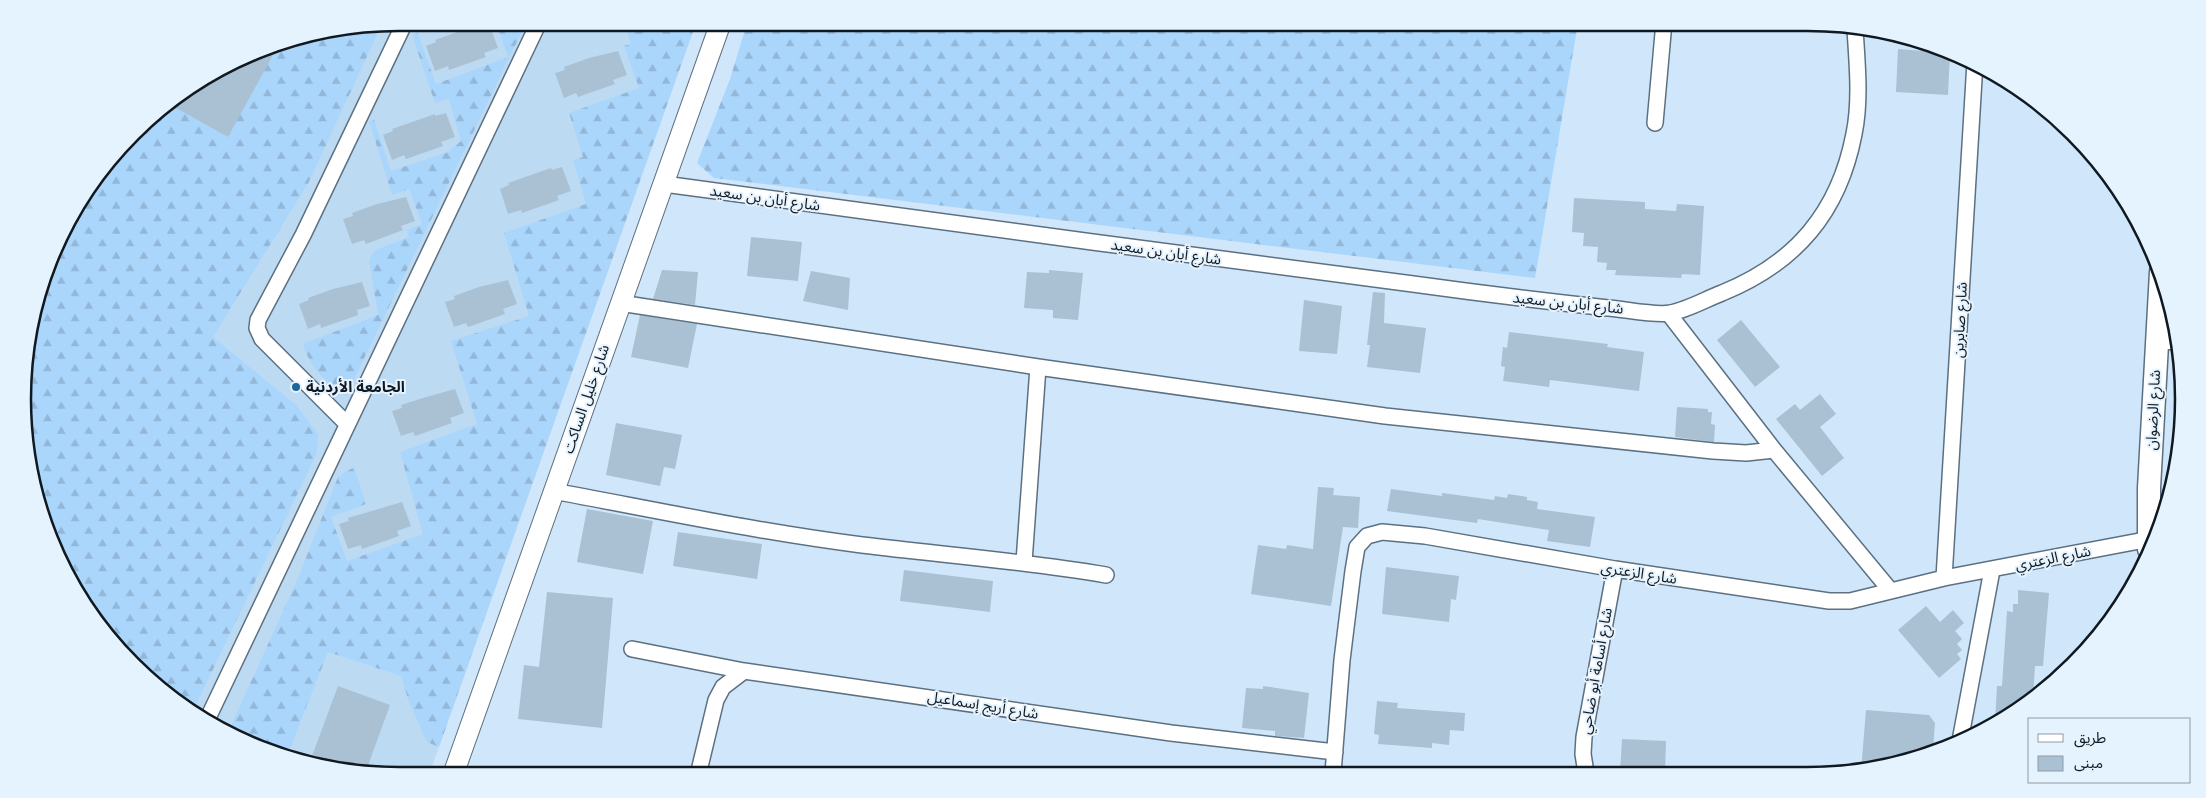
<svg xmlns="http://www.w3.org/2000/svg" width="2206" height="798" font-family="Mulish,'Noto Sans Arabic',sans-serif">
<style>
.built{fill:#bddaf3}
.forest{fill:url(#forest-firs)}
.building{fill:#aac0d3}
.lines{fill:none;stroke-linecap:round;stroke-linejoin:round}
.minor-casing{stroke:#5c7081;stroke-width:18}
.tertiary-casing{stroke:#5c7081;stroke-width:22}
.secondary-casing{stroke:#5c7081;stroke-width:25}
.minor{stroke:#fff;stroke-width:15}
.tertiary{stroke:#fff;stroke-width:20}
.secondary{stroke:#fff;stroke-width:22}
.poi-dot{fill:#1d669a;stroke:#e5f3ff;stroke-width:2}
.labels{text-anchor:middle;stroke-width:4;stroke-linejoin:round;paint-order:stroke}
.street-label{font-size:15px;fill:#111920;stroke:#e5f3ff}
.poi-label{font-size:15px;font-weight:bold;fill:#111920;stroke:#e5f3ff;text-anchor:start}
.rim{fill:none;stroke:#111920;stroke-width:2.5}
</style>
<defs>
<pattern id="forest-firs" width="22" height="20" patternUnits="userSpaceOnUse" patternTransform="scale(1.25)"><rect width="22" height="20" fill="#abd6fc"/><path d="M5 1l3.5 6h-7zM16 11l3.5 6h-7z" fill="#92b7d8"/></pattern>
</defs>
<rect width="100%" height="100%" fill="#d0e7fb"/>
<path class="built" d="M 399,23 L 696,23 L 429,775 L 399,775 L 302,763 L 190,712 L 133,665 L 86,608 L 35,496 L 23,424 L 26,350 L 61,232 L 100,170 L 151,116 L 326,30 Z"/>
<path class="forest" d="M 496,23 L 526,23 L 346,396 C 327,384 310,368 303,344 L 378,315 L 369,260 L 375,250 L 409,237 L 407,230 L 422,224 L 409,189 L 392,195 L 369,121 L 374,119 L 391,171 L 448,152 L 461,141 L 449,99 L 435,103 L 412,35 L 418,33 L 436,84 L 508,57 Z
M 624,23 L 696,23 L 439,747 L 427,742 L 409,702 L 401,676 L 328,652 L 287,756 L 229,730 L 298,578 L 338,477 L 354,467 L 366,504 L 331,517 L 347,561 L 423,534 L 400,452 L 477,424 L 451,341 L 529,316 L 504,233 L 586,204 L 573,160 L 583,157 L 569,113 L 639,88 L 624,46 L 631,44 Z
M 747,23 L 747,22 L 1578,23 L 1535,278 L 714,178 L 697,163 L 730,79 Z
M 382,24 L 309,182 L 213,337 L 296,405 L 318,434 L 317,453 L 192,713 L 133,665 L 86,608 L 35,496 L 23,424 L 26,350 L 61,232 L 100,170 L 151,116 L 255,51 L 326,30 Z"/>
<path class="building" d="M 489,24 L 498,48 L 484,53 L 486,57 L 449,70 L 448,66 L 435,71 L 426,46 L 436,42 L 435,40 L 460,31 Z
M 279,44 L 228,137 L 169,104 L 255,51 Z
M 1898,49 L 1950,53 L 1948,95 L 1896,92 Z
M 618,51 L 627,75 L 613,80 L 615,84 L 578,97 L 576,93 L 564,98 L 555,73 L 565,70 L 564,67 L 589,58 Z
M 446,113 L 455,137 L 441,142 L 443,146 L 406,159 L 404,155 L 392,160 L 383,135 L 393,131 L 392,129 L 435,114 L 435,116 Z
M 562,167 L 571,191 L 557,196 L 559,200 L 522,213 L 521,210 L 508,214 L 500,189 L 509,185 L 508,183 L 551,168 L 552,170 Z
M 406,197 L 415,221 L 401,226 L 403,230 L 366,244 L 364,240 L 352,244 L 343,219 L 353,216 L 352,213 L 377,204 Z
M 1574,198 L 1645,202 L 1645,209 L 1676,211 L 1677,204 L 1704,206 L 1700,275 L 1682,274 L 1681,278 L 1615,275 L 1616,270 L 1606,270 L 1607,263 L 1597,262 L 1598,247 L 1583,246 L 1584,233 L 1572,232 Z
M 751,237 L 802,242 L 798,281 L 747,276 Z
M 662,270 L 698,272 L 695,305 L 653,299 Z
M 1049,270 L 1083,273 L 1078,320 L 1053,318 L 1053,310 L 1024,308 L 1027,272 L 1049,273 Z
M 811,271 L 850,278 L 848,310 L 803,301 Z
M 508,280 L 517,304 L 503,309 L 505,314 L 468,327 L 466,323 L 454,327 L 445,302 L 455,299 L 454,296 L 479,287 Z
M 362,282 L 370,306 L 357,310 L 358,315 L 321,328 L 320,324 L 308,329 L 299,304 L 309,300 L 308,298 L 333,289 Z
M 1373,292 L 1385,293 L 1384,323 L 1426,328 L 1420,373 L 1367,367 L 1370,345 L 1367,345 Z
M 1304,300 L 1342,306 L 1337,354 L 1299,351 Z
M 640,315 L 697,324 L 688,368 L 631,357 Z
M 1741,320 L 1780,367 L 1755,387 L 1717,340 Z
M 1509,332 L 1608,344 L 1607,347 L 1644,352 L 1639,391 L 1550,380 L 1549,387 L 1503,381 L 1505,367 L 1501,366 L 1503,347 L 1507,348 Z
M 455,389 L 464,413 L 450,418 L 452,423 L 415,436 L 413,432 L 401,436 L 392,411 L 402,408 L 401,405 L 426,397 Z
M 1820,394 L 1836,414 L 1820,427 L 1844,458 L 1822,476 L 1776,419 L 1795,404 L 1800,410 Z
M 1677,407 L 1708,409 L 1708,412 L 1712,412 L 1711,424 L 1715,425 L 1714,442 L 1675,437 Z
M 616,423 L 682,435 L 675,469 L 664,467 L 660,486 L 606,475 Z
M 1318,487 L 1334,488 L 1333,495 L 1360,497 L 1358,528 L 1343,527 L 1331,606 L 1251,594 L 1258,545 L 1286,549 L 1287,545 L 1313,549 Z
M 1391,489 L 1442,496 L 1442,493 L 1494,500 L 1495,496 L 1507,498 L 1508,494 L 1527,497 L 1527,500 L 1538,502 L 1537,509 L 1595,517 L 1590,547 L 1547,541 L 1549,530 L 1478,519 L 1477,523 L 1387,511 Z
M 402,502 L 411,526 L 397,531 L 399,536 L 362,549 L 361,545 L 348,549 L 339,524 L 349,521 L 348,518 Z
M 587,509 L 653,521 L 643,574 L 577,562 Z
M 678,532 L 762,544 L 757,579 L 673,566 Z
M 1386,567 L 1459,576 L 1456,600 L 1451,599 L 1449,622 L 1382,614 Z
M 904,570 L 993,581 L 990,612 L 900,601 Z
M 2018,590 L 2049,593 L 2043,666 L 2035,666 L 2033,697 L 1995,722 L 1997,686 L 2002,686 L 2007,611 L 2013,612 L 2013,604 L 2018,604 Z
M 547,592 L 613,598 L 602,728 L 518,719 L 524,665 L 539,667 Z
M 1926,606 L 1940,622 L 1953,610 L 1964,623 L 1955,631 L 1962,639 L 1957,644 L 1962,650 L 1957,654 L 1961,659 L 1939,678 L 1898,630 Z
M 338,686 L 390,705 L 366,771 L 309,764 Z
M 1263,686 L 1309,693 L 1304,738 L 1275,736 L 1275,731 L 1242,728 L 1246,688 L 1263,689 Z
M 1377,701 L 1398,703 L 1397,708 L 1465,713 L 1464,731 L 1450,730 L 1449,745 L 1432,743 L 1432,748 L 1378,744 L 1379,735 L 1374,734 Z
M 1866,710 L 1929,715 L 1935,723 L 1933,749 L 1861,771 Z
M 1622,739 L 1666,741 L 1665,773 L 1620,773 Z"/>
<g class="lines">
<g class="minor-casing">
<path id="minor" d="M 1655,123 L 1664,22
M 664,184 C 914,218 1163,252 1413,284 C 1478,293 1543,301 1608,308 C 1624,309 1656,316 1670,313 C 1687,310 1706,299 1722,293 C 1796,263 1839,212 1854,134 C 1861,100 1857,62 1855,29
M 620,303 L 1038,367 L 1385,416 L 1713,451 L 1746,453 L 1774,450
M 1669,314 L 1774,450 L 1890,590
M 2156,341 L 2178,342
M 347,424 L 262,339 L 257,328 L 258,320 L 303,235 L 405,22
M 553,491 C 656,510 759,532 862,545 C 944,555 1025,561 1106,575
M 1024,562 L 1038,367
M 1944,578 L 1975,62
M 632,649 L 744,671 L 1171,733 L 1335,752
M 207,720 L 539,22
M 1960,741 L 1992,570
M 1333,773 L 1342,660 L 1353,571 L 1357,547 L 1367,536 L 1382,532 L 1425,536 L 1615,569 L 1829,601 L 1850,601 L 1944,578 L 2150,539
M 1586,773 L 1583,754 L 1584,737 L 1615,569
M 698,775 L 716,700 L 723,687 L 744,671"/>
</g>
<g class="tertiary-casing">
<path id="tertiary" d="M 453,775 L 721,22"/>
</g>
<g class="secondary-casing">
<path id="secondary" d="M 2149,549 L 2149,488 L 2161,272"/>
</g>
<use href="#minor" class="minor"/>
<use href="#tertiary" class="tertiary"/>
<use href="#secondary" class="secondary"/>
</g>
<circle class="poi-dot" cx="296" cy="387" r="5"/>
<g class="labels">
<g class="street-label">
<text transform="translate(765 198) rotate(8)" y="5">شارع أبان بن سعيد</text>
<text transform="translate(1166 252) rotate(8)" y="5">شارع أبان بن سعيد</text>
<text transform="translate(1568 303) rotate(6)" y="5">شارع أبان بن سعيد</text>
<text transform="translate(1960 320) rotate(-87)" y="5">شارع صابرين</text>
<text transform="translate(586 399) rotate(-71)" y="5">شارع خليل الساكت</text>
<text transform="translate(2153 410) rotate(-87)" y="5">شارع الرضوان</text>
<text transform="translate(2053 558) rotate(-11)" y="5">شارع الزعتري</text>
<text transform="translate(1639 573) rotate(9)" y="5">شارع الزعتري</text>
<text transform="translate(1596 671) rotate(-80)" y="5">شارع أسامة أبو ضاحي</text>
<text transform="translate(983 705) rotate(9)" y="5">شارع أريج إسماعيل</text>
</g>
<g class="poi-label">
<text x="306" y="392">الجامعة الأردنية</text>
</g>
</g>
<path d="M0 0H2206V798H0ZM399 31H1807A368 368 0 0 1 2175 399V399A368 368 0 0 1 1807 767H399A368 368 0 0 1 31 399V399A368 368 0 0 1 399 31Z" fill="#e5f3ff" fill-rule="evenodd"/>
<path class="rim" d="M399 31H1807A368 368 0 0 1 2175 399V399A368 368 0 0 1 1807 767H399A368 368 0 0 1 31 399V399A368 368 0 0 1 399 31Z"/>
<rect x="2028" y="718" width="162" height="65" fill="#e5f3ff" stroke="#909ca6"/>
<rect x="2038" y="734" width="25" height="8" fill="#ffffff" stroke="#909ca6"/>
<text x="2074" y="743" font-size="15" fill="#111920">طريق</text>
<rect x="2038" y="756" width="25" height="15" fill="#aac0d3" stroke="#909ca6"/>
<text x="2074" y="768" font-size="15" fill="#111920">مبنى</text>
</svg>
